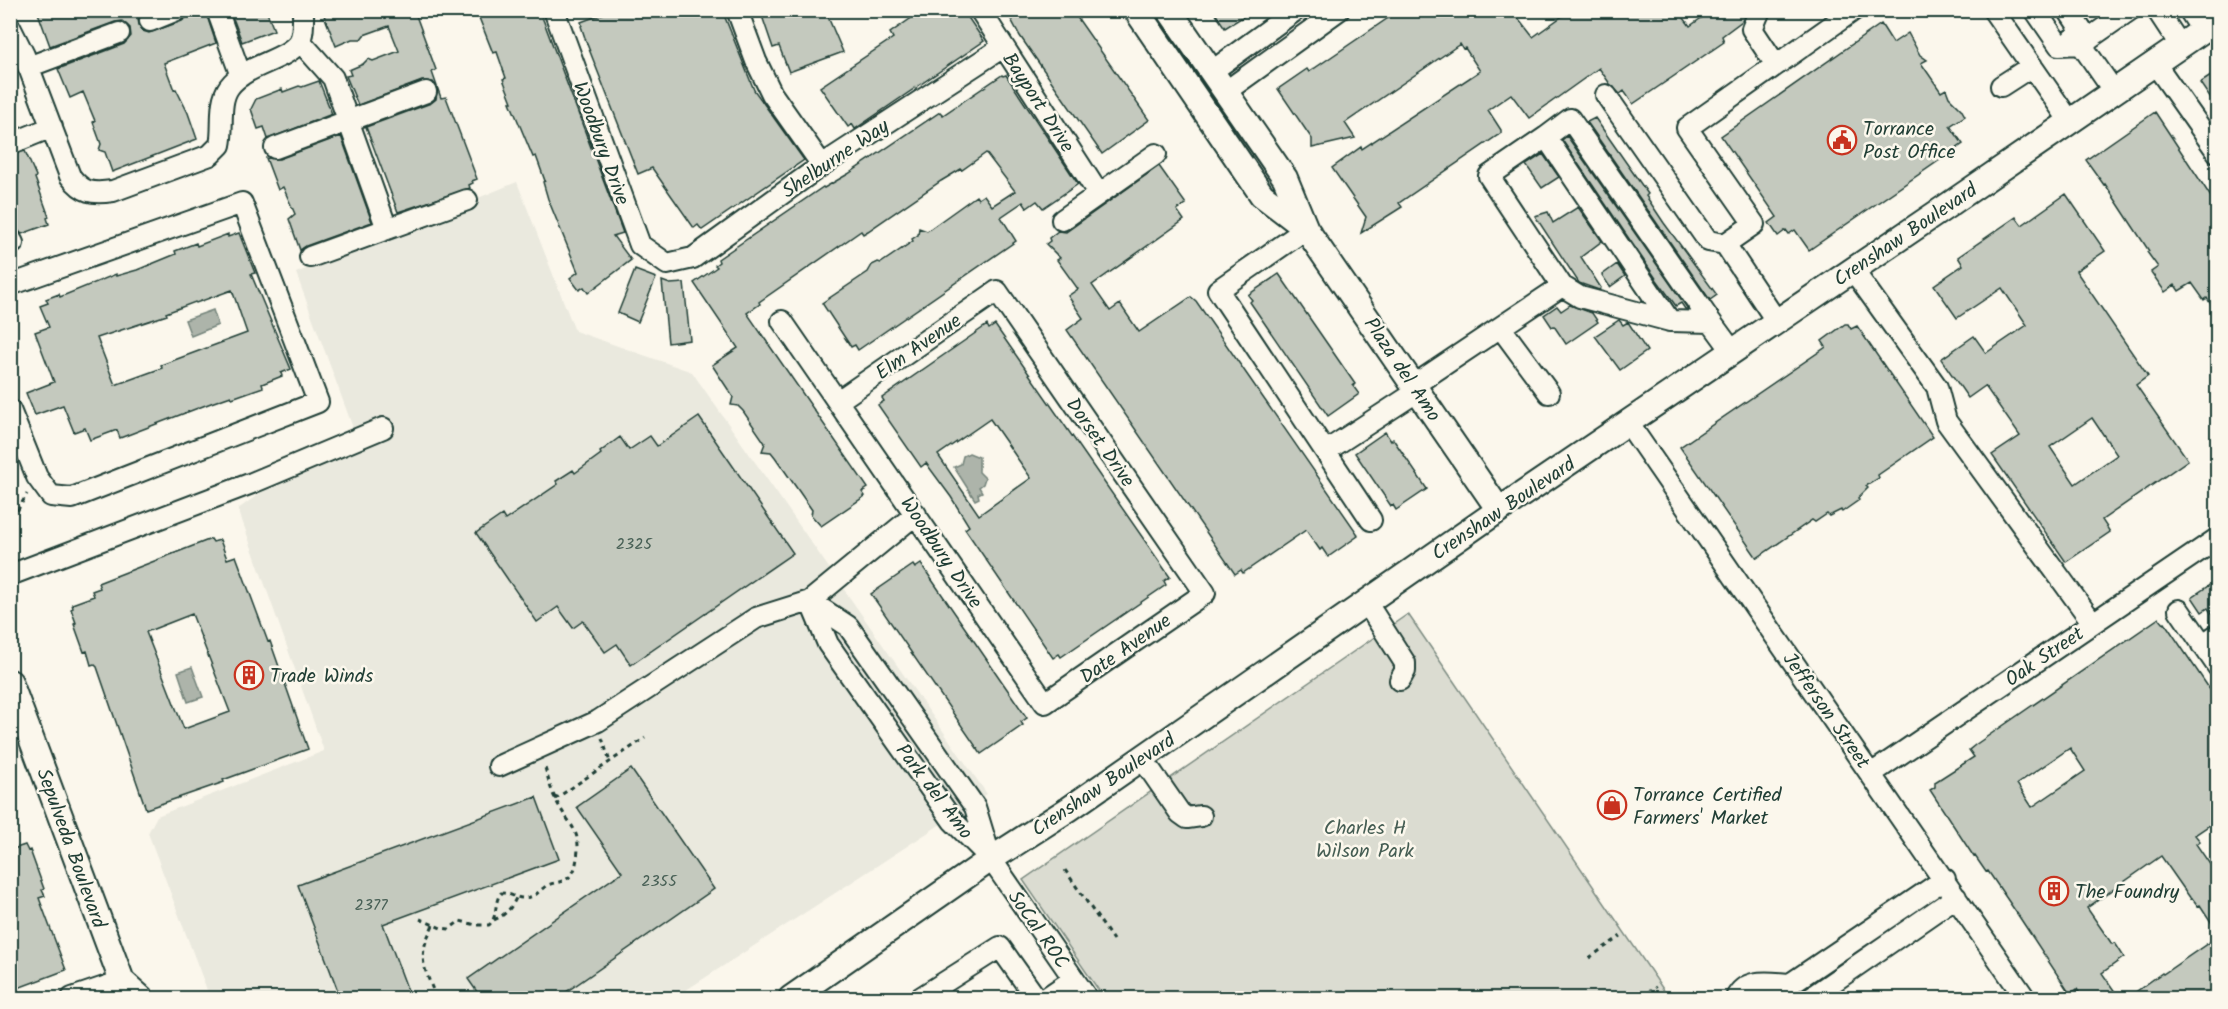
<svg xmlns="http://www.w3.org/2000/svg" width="2228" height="1009" font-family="Kalam,sans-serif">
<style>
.built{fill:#eae9de}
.green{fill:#dbdcd1;stroke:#7d8c82;stroke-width:1.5}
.water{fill:#adb4aa;stroke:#74847b;stroke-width:1.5}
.building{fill:#c4c9be;stroke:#1f3d34;stroke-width:1.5;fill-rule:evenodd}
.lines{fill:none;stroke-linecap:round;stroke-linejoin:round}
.minor-casing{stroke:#1f3d34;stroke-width:24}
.major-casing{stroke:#1f3d34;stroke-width:28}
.path{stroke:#1f3d34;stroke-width:3;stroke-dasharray:4.5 4.5;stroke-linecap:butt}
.minor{stroke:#fbf7ec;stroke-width:20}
.major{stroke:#fbf7ec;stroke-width:24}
.labels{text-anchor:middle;stroke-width:5;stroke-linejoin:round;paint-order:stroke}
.number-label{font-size:16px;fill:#486056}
.street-label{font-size:20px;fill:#1f3d34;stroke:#fbf7ec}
.poi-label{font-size:20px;fill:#1f3d34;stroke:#fbf7ec;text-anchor:start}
.park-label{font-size:20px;fill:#455d53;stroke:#fbf7ec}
</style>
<rect width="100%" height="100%" fill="#fbf7ec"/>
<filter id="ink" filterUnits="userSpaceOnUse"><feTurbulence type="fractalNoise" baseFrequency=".0167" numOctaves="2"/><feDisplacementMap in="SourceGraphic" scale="12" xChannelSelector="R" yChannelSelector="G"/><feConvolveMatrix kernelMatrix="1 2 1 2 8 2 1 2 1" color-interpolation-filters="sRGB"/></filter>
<g filter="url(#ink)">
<path class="built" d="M 517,182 L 575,331 L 692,372 L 987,794 L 674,998 L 210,998 L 148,833 L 157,816 L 324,751 L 238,509 L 273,484 L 349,455 L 352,425 L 296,273 Z"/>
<path class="green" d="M 1408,614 L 1669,998 L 1104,998 L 1023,880 Z"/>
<path class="water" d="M 213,310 L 218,325 L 191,336 L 185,320 Z
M 969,453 L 979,457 L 979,472 L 985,478 L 983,484 L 979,487 L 982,492 L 978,494 L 979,498 L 975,500 L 954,467 L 961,464 L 963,456 Z
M 192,667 L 203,697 L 188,702 L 178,672 Z"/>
<path class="building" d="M 45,10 L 145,10 L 138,19 L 139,25 L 143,31 L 149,33 L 182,21 L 187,17 L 189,10 L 205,10 L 216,43 L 164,63 L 174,90 L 176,89 L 188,113 L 197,139 L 112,172 L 105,152 L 99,150 L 101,144 L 93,122 L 95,121 L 83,92 L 70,98 L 58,69 L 124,44 L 131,36 L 130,28 L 122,21 L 115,22 L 50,46 L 38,13 Z
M 230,10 L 266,10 L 274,30 L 242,42 Z
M 322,10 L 414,10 L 436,70 L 432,72 L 441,98 L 446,97 L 477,179 L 472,181 L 473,183 L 469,185 L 470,188 L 398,212 L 366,127 L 431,103 L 436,99 L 437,88 L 433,82 L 422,81 L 358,105 L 346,76 L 351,75 L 349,70 L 363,64 L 368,59 L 373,61 L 399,51 L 389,26 L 364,35 L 361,39 L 352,39 L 336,46 Z
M 476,10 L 539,10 L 544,22 L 623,233 L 613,236 L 631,260 L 588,293 L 584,287 L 579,290 L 570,278 L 578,272 L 548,199 L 543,182 L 545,181 L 536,156 L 533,157 L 510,102 L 512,102 L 503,79 L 506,78 L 497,52 L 493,53 Z
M 613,10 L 722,10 L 754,90 L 804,160 L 702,230 L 698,225 L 694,228 L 652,168 L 638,174 L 587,44 L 581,26 L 582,25 L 581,22 Z
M 760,10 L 825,10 L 843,52 L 789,72 L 779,46 L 773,48 Z
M 923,10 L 963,10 L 984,41 L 855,129 L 852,124 L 848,127 L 820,87 L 893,38 L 890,33 Z
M 1006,10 L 1023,13 L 1027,10 L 1072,10 L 1149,120 L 1102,154 L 1020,36 Z
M 1213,10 L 1254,10 L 1225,28 Z
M 1400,10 L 1512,10 L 1533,37 L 1571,10 L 1678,10 L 1690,26 L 1707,14 L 1709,17 L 1719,10 L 1747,10 L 1742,21 L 1722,36 L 1724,42 L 1633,104 L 1624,91 L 1620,94 L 1610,84 L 1599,68 L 1529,118 L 1511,94 L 1488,110 L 1501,130 L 1501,133 L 1399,203 L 1402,207 L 1361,233 L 1366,217 L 1332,168 L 1361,147 L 1362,149 L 1480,71 L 1465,48 L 1463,49 L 1460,44 L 1345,123 L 1355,138 L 1312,148 L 1312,139 L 1278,89 L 1307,69 L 1309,72 Z
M 1881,24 L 1893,43 L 1908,33 L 1920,55 L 1927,60 L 1921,63 L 1941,92 L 1946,89 L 1949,97 L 1961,109 L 1965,116 L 1950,126 L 1963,144 L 1809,250 L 1795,230 L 1789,234 L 1786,230 L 1778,236 L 1769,223 L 1777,217 L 1721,136 Z
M 2217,72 L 2217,108 L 2200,83 Z
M 1002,75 L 1003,76 L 1006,75 L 1078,184 L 1043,208 L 1037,201 L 1027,208 L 1023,202 L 1001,217 L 1016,241 L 858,350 L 855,345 L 851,347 L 822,303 L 868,272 L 872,265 L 878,262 L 881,263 L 913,241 L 912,239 L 918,235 L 919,228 L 927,231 L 976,196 L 978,199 L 984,195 L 992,206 L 1015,191 L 986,153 L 962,170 L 961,169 L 941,181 L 868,231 L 863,234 L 861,231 L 759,302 L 760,304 L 747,313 L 868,488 L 862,492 L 865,496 L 821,526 L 811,515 L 812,510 L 775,457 L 771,452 L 762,451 L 765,443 L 743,411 L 738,406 L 731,405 L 733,397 L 712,365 L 738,348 L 694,283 L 717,267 L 715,265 L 719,262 L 718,259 L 823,187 L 824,188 L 848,174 L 940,112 L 943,115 Z
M 319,81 L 332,114 L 268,139 L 264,127 L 258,129 L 251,109 L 256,99 L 282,89 L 283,92 L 299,86 L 302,87 Z
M 2155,112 L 2217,206 L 2217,314 L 2207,298 L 2204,300 L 2192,283 L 2179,291 L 2175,285 L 2165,292 L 2151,272 L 2158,267 L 2147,252 L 2149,251 L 2105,184 L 2104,185 L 2086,160 Z
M 1595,118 L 1648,194 L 1646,196 L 1664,223 L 1717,295 L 1710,300 L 1587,122 Z
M 341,136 L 372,222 L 306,246 L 300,250 L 289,219 L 295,214 L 283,187 L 278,190 L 266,158 L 279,159 Z
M 1567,136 L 1688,309 L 1685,309 L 1681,303 L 1676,306 L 1657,280 L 1562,140 Z
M 25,151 L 36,176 L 35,178 L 49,217 L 47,218 L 49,224 L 22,234 L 14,227 L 10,218 L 10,156 Z
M 1543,154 L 1559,177 L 1542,188 L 1526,165 Z
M 1159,166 L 1186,204 L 1177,210 L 1184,220 L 1092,285 L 1110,311 L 1120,304 L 1139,332 L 1191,297 L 1196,301 L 1357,533 L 1358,536 L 1328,557 L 1322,548 L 1320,550 L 1306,530 L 1243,573 L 1241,570 L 1235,574 L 1067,330 L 1083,318 L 1068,296 L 1078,289 L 1057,260 L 1060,258 L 1046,244 L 1050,241 L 1049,238 L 1058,231 L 1066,232 Z
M 2066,194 L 2105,251 L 2076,271 L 2148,376 L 2136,385 L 2188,460 L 2102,520 L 2110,532 L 2066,562 L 1992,455 L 2020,436 L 1985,386 L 1968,398 L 1941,359 L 1974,336 L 1986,353 L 2027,325 L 2002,288 L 1957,318 L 1934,285 L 1963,265 L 1958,257 L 2016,217 L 2022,225 ZM 2092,418 L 2117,455 L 2075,484 L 2050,447 Z
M 1578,207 L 1602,241 L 1581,257 L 1601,288 L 1599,290 L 1579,283 L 1535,216 L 1548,212 L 1553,223 Z
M 239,233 L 255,273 L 251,274 L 291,369 L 281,373 L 282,376 L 262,384 L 263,387 L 232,398 L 231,396 L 211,403 L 120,438 L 117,430 L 90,440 L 85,428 L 74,432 L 63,405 L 35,415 L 26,393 L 54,382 L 35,332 L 49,327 L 40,306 L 48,303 L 46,299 L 59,294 L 60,297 L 116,274 L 116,276 L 137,270 L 176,254 L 175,251 L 196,243 L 197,246 L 228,234 L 228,237 ZM 232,290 L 247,333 L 161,365 L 162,368 L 115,385 L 97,338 L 167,315 L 166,313 L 195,302 L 196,303 Z
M 1617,264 L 1625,276 L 1610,287 L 1602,275 Z
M 635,270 L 656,278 L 638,322 L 618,313 Z
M 1279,274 L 1355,384 L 1353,386 L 1359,394 L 1328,416 L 1250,302 L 1252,300 L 1248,295 Z
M 662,281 L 670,284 L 684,283 L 690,340 L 668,343 Z
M 1570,305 L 1592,313 L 1598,322 L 1566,344 L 1554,326 L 1552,327 L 1544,315 L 1557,306 L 1561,311 Z
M 1619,320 L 1623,325 L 1628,322 L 1647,351 L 1620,370 L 1595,336 Z
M 1845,324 L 1848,324 L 1851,329 L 1857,326 L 1933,437 L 1878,475 L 1879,478 L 1866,486 L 1868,488 L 1858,498 L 1859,500 L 1842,512 L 1841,510 L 1829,516 L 1827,514 L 1815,522 L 1812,520 L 1757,558 L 1680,447 L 1826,347 L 1822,341 Z
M 987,325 L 989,329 L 995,325 L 1011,348 L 1170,577 L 1164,581 L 1166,585 L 1061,657 L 1059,654 L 1053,658 L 965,529 L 969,526 L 951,497 L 926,463 L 921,467 L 878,405 L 884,401 L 882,398 ZM 990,419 L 1031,478 L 979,515 L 938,455 Z
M 699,417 L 793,553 L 631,665 L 617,644 L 605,652 L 583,621 L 573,628 L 558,607 L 537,622 L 476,533 L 502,515 L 505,520 L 558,484 L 556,481 L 573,470 L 575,473 L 601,454 L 600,452 L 620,437 L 629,450 L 650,436 L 657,446 Z
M 1385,432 L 1391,441 L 1393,439 L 1427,489 L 1396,510 L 1393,505 L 1391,506 L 1355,453 Z
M 211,539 L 213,542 L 220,540 L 227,559 L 236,556 L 268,642 L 270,641 L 308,749 L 223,780 L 224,782 L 146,809 L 97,667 L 94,664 L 91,665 L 87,651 L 84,652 L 74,624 L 76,623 L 71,609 L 73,608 L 72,604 L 94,596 L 92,591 L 100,588 L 98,583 ZM 192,614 L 230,712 L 184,729 L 146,632 Z
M 921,564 L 1027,718 L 1021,722 L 1023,725 L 981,754 L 871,594 L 913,565 L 915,568 Z
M 2217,580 L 2217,622 L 2208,608 L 2202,612 L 2192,597 Z
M 2159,618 L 2164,624 L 2165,623 L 2217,700 L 2217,820 L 2195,835 L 2200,841 L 2196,844 L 2211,866 L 2217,861 L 2217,931 L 2200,905 L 2198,906 L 2192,898 L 2191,899 L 2161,856 L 2087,908 L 2112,944 L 2115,943 L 2124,957 L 2102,973 L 2120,999 L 2083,999 L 2077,989 L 2070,994 L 2018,915 L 1988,871 L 1986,872 L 1975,856 L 1974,857 L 1930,790 L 1935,787 L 1935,782 L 1974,757 L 1969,750 L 1975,745 ZM 2070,748 L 2085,771 L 2032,807 L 2017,784 Z
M 631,769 L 714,889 L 556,999 L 482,999 L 468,979 L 622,872 L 577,807 Z
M 536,797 L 559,859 L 383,924 L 411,999 L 341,999 L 298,885 Z
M 25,845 L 28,851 L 30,850 L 44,889 L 42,890 L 45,896 L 39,898 L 66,970 L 10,991 L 10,850 Z
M 2217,937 L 2217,999 L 2126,999 L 2162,973 L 2163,974 Z"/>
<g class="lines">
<g class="minor-casing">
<path id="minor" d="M 217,10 L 241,76
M 554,10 L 640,245 L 667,264 L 693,258 L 822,165 L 1003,47
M 737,10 L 756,61 L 772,94 L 822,165
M 980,10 L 1098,193
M 1760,10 L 1752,29 L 1776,65
M 1993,10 L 2069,120
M 2035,10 L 2059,45 L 2081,44 L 2130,10
M 2068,10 L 2088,40
M 2157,10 L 2180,45
M 2189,10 L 2202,30
M 150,21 L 177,10
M 10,27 L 24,55 L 70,176 C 83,193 92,194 113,191 L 210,155 L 220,145 C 224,128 218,102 229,87 C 246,64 286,61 299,42 C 304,34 303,20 303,10
M 2072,39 L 2081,44 L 2113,90
M 300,41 L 333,78 L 387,229
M 2154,62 L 2218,153
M 28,67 L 119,33
M 1211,72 L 1296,10
M 2001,86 L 2032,66
M 1225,92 L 1339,10
M 1606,95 L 1708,241 L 1725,244
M 1546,137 L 1489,176 L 1562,286
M 10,144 L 52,127
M 275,148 L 426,92
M 1062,220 L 1156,154
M 1306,229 L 1218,290 L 1371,520
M 10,238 L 13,243
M 310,257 L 467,200
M 1853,270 L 1937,387 L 1946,421 L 2093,623
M 10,285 L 242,203 L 318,402 L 72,498 L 51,496 L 37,477 L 10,410
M 782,321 L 1045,703 L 1205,593 L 997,291 L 838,401
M 1711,322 L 1670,321 L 1546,137 L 1570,119 L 1711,322 L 1733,352
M 1777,322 L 1725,244 L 1754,224 L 1687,128 L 1854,10
M 1501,328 L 1549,393
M 1414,385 L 1562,286 L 1580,297 L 1670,321
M 1628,423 L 2025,998
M 1326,451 L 1418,391
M 10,575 L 252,483 L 383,428
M 810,601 L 828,644 L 953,821 L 991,859 L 1087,998
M 810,601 L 848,626 L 975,807 L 990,856
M 1366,602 L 1405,663 L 1405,671 L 1400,680
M 2179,610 L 2218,667
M 2202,645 L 2218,634
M 1142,758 L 1180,813 L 1187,818 L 1201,816
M 499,766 L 598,721 L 756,618 L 810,601 L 916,514
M 1871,774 L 2218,538
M 72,998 L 122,981
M 920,998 L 1000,947 L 1036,998
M 1046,998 L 1074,979
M 1736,998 C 1746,977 1770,983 1790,984 L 1945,879
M 1810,998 L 1956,897"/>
</g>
<g class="major-casing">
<path id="major" d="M 1136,10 L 1262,195 L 1304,227
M 1169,10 L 1285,178 L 1306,229 L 1499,510
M 10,682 L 122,981 L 141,998
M 791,998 L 991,859 L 1069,809 L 1499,510 L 1950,204 L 2218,20"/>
</g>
<path class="path" d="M 10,515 L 16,513 L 27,494
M 602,738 L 610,762
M 555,799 L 645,738
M 1065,870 L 1113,940
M 420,919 L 441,928 L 449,929 L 460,921 L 476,925 L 489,925 C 499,915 493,903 501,893 C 510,893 515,898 523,898 C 537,897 536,893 546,886 C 555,881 564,884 571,875 C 575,871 576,864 577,858 C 582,828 567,824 556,800 C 550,789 548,776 544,765
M 494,920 C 505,915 511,909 516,898
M 433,925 C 416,960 424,965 436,998
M 1589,958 L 1621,936
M 1640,998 L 1656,987"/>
<use href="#minor" class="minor"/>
<use href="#major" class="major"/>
</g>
</g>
<defs>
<g id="civic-ring" transform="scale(1.5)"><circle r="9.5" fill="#fbf7ec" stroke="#c8321e" stroke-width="1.5"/><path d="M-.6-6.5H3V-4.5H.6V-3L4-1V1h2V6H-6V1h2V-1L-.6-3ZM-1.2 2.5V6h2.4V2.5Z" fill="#c8321e"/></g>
<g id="building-ring" transform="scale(1.5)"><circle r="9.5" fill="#fbf7ec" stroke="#c8321e" stroke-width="1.5"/><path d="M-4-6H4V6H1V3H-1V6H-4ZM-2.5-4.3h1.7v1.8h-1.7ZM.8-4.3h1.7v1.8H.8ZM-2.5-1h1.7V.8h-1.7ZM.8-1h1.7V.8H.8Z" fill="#c8321e"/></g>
<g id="shop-ring" transform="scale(1.5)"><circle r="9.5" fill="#fbf7ec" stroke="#c8321e" stroke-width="1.5"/><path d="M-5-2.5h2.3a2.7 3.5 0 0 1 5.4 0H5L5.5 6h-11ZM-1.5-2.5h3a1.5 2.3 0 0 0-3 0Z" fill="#c8321e"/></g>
</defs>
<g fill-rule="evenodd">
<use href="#civic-ring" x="1842" y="140"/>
<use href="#building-ring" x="249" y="675"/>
<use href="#shop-ring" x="1612" y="805"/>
<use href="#building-ring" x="2054" y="891"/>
</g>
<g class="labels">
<g class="number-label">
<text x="634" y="549">2325</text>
<text x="659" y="886">2355</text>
<text x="371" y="910">2377</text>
</g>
<g class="street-label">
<text transform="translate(1039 102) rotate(57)" y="7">Bayport Drive</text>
<text transform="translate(602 143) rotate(70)" y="7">Woodbury Drive</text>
<text transform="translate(835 158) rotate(-34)" y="7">Shelburne Way</text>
<text transform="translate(1905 234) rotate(-34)" y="7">Crenshaw Boulevard</text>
<text transform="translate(918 346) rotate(-35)" y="7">Elm Avenue</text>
<text transform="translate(1403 369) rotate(56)" y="7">Plaza del Amo</text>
<text transform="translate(1101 442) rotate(55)" y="7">Dorset Drive</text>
<text transform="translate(1503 508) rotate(-34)" y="7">Crenshaw Boulevard</text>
<text transform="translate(942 552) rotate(56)" y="7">Woodbury Drive</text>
<text transform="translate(1125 648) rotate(-35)" y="7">Date Avenue</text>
<text transform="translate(2044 656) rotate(-34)" y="7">Oak Street</text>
<text transform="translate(1827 710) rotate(55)" y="7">Jefferson Street</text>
<text transform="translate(1103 784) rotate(-34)" y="7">Crenshaw Boulevard</text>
<text transform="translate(935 791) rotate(53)" y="7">Park del Amo</text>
<text transform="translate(72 848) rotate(70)" y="7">Sepulveda Boulevard</text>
<text transform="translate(1039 929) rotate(55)" y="7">SoCal ROC</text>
</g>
<g class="poi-label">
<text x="1863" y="135">Torrance<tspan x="1863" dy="23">Post Office</tspan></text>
<text x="270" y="682">Trade Winds</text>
<text x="1633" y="801">Torrance Certified<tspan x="1633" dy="23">Farmers' Market</tspan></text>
<text x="2075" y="898">The Foundry</text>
</g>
<g class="park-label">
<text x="1365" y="834">Charles H<tspan x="1365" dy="23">Wilson Park</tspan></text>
</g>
</g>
<rect width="2228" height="1009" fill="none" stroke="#fbf7ec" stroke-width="36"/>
<rect x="18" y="18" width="2192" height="973" fill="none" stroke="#1f3d34" stroke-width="2" filter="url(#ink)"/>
</svg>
